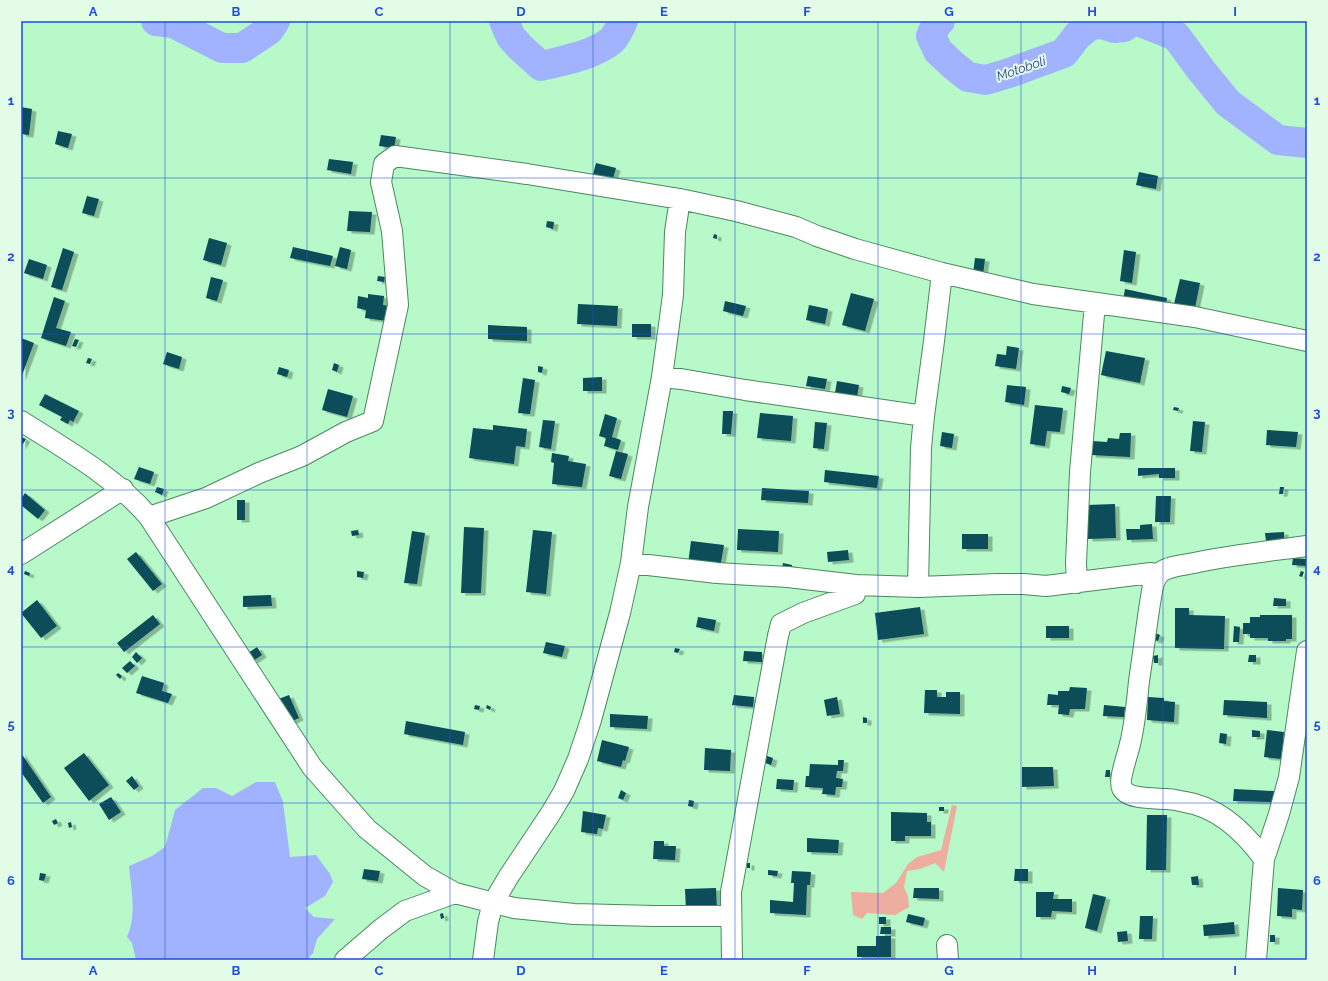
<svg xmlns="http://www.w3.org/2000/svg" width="1328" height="981" font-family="Raleway,sans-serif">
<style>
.green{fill:#edae9f}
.water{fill:#a1b3ff}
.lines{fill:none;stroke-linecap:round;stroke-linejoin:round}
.river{stroke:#a1b3ff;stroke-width:30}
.building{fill:#074e5a;filter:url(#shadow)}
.minor-casing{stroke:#4a895f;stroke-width:22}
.minor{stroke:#fff;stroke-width:20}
.grid{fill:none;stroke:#1d4ed8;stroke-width:1;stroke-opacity:0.55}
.labels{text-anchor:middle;stroke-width:4;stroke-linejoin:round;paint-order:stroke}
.water-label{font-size:13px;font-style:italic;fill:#333d93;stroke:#e2fce8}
.neatline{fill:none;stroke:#1d4ed8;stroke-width:1.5}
.grid-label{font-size:13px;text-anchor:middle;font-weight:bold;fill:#1d4ed8}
</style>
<defs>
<filter id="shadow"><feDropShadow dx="4.5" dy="2.5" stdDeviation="0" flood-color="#0004"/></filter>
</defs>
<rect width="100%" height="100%" fill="#b7f9c9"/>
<path class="green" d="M 952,805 L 957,806 L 944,872 L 935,863 L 920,869 L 907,871 L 904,887 L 908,897 L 909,907 L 895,915 L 867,913 L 862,919 L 853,915 L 851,892 L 883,893 L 896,883 L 908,864 L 917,857 L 941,850 Z"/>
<path class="water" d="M 256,782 L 275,782 L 283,802 L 290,857 L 316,855 L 330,874 L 333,882 L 325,896 L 305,908 L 314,917 L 335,919 L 317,939 L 313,953 L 307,960 L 136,960 L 132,943 L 127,937 C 137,916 131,888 129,866 L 152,856 L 165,847 L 175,810 L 203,788 L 216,788 L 232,796 Z"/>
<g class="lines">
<path class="river" d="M 156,21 L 173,23 L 222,48 L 242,48 L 269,30 L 275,21
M 504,21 L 511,37 L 520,47 L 541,66 C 562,61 595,55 612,40 C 616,36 620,27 623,21
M 940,21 L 936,25 L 931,36 L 938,51 L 953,65 L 968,77 L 986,80 L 1009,73 L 1064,53 L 1077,36 L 1090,25 L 1102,24 L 1114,28 L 1124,27 L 1131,21
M 1138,21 L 1176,36 L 1201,70 L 1228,103 L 1278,140 L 1307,143"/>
</g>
<path class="building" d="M 21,107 L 32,109 L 29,135 L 21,134 Z
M 58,131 L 72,134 L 68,148 L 55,144 Z
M 381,135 L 396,137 L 394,148 L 379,146 Z
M 329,159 L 353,162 L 351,174 L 327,170 Z
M 596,163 L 616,168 L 612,182 L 592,178 Z
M 1139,172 L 1158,176 L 1156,189 L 1136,185 Z
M 87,196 L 99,199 L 94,216 L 82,213 Z
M 349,211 L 372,212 L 370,232 L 347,231 Z
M 547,221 L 554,222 L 553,229 L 546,227 Z
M 714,234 L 717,235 L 717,239 L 713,238 Z
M 209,238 L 227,243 L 221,265 L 203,260 Z
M 293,247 L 333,256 L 330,266 L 290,258 Z
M 340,247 L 351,250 L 347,269 L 335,266 Z
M 63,248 L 74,252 L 62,290 L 51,287 Z
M 1124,250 L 1136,252 L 1132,283 L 1120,281 Z
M 975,258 L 985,259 L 983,275 L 973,274 Z
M 29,259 L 47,265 L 43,279 L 24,273 Z
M 378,276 L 385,277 L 384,282 L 377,281 Z
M 211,277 L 223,280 L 217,301 L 206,298 Z
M 1180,279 L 1200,283 L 1194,313 L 1173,308 Z
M 1125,289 L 1167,298 L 1165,309 L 1123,300 Z
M 851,293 L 874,299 L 865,331 L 842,325 Z
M 368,294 L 384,296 L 383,305 L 389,306 L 387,321 L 365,318 L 366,310 L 357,308 L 358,296 L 368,298 Z
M 54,297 L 65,301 L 56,328 L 71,332 L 66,346 L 41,338 Z
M 725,301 L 746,306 L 743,316 L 723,311 Z
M 578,304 L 618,306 L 617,326 L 577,324 Z
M 809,305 L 828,309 L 825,324 L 806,320 Z
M 632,324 L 651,324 L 651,337 L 632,337 Z
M 488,325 L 527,327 L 527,341 L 488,339 Z
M 21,338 L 34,343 L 21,378 Z
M 75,339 L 79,340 L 76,347 L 72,346 Z
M 1007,346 L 1019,348 L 1016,369 L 995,366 L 997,354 L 1006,355 Z
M 1106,351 L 1145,358 L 1140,383 L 1101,375 Z
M 167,352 L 182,357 L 179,369 L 163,364 Z
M 88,358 L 92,359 L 90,364 L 86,363 Z
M 334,363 L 339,365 L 337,372 L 332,370 Z
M 538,366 L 543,367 L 542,373 L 538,372 Z
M 279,367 L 289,370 L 287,377 L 277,374 Z
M 808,376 L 827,379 L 825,389 L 806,386 Z
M 602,377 L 602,391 L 583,391 L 583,378 Z
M 523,378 L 535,380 L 530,414 L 518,413 Z
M 837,381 L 859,385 L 857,397 L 835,393 Z
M 1007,385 L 1026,387 L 1024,405 L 1005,402 Z
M 1062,386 L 1071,388 L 1069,394 L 1061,392 Z
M 328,389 L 353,396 L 347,417 L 322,410 Z
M 45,394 L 79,411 L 73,422 L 70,420 L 68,424 L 60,420 L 62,417 L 39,405 Z
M 1035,405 L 1063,408 L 1060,432 L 1047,431 L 1045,446 L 1030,444 Z
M 1174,407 L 1179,408 L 1178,411 L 1173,410 Z
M 723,411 L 733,411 L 731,434 L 722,434 Z
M 760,413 L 793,416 L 791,441 L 757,438 Z
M 605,414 L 617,418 L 612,437 L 621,440 L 618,450 L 604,446 L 606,438 L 599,436 Z
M 543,420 L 555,421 L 551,449 L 539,447 Z
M 1193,421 L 1205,422 L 1202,452 L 1190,451 Z
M 815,422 L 827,423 L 824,449 L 813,448 Z
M 493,425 L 527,429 L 525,447 L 516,446 L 514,464 L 469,458 L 473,428 L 493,430 Z
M 1267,430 L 1298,432 L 1296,447 L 1266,445 Z
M 942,432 L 954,434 L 952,448 L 940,446 Z
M 1120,433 L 1131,433 L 1130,457 L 1091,455 L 1092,441 L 1107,442 L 1108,438 L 1119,439 Z
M 21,437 L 26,439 L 21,447 Z
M 616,451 L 628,454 L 621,479 L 609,476 Z
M 552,453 L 569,456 L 568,461 L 586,464 L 582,487 L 552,484 L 554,463 L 551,462 Z
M 139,467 L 154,472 L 150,484 L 134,479 Z
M 1138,468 L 1175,468 L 1175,478 L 1159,478 L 1159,474 L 1138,476 Z
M 825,470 L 879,476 L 877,488 L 824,482 Z
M 157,487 L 164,489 L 162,495 L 155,492 Z
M 1280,487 L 1284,487 L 1283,494 L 1279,494 Z
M 762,488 L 809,491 L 808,503 L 761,500 Z
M 25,493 L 45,510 L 38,519 L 21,505 L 21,499 Z
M 1156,496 L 1171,496 L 1170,522 L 1155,522 Z
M 237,500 L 245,500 L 245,520 L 237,520 Z
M 1115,504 L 1116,538 L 1088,539 L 1087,505 Z
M 1152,524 L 1153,539 L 1127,540 L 1126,529 L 1140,529 L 1140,525 Z
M 464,527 L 484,528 L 481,593 L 461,593 Z
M 738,529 L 779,531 L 778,552 L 737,550 Z
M 358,530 L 359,535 L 352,536 L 351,531 Z
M 533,530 L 552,532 L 546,594 L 526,592 Z
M 412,531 L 425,533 L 417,584 L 404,583 Z
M 1284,532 L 1284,540 L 1266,541 L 1265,533 Z
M 962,534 L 988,534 L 988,549 L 962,549 Z
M 691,541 L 724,545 L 720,568 L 688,564 Z
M 848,550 L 849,560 L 828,562 L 827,552 Z
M 136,552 L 162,584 L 153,591 L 127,559 Z
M 1293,558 L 1307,559 L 1306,566 L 1292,565 Z
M 783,563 L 792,565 L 791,570 L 782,568 Z
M 25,571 L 30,573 L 29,576 L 24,574 Z
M 357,571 L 364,572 L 363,578 L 357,577 Z
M 1301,571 L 1304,572 L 1302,577 L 1299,576 Z
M 271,595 L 272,606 L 243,607 L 243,596 Z
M 1274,598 L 1286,599 L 1286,606 L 1273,606 Z
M 37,600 L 57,626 L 41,638 L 21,613 Z
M 920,607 L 924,634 L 878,640 L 875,613 Z
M 1175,608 L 1189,608 L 1189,615 L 1225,616 L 1224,649 L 1175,648 Z
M 153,615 L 160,624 L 124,652 L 117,643 Z
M 1260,615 L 1292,615 L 1292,639 L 1286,639 L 1286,641 L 1268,641 L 1268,638 L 1250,638 L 1250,634 L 1243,634 L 1243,623 L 1250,623 L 1250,617 L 1260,617 Z
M 698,617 L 716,620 L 714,631 L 696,627 Z
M 1046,626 L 1069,626 L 1069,638 L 1046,638 Z
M 1234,626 L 1240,627 L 1239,642 L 1233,642 Z
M 1155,633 L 1160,635 L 1158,641 L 1153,640 Z
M 546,642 L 565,646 L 562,657 L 543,653 Z
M 257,647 L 262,655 L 253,661 L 248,653 Z
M 675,648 L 680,649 L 678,653 L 674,652 Z
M 744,651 L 762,652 L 762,662 L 743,661 Z
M 136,652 L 142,658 L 137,663 L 132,657 Z
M 1158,655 L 1158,663 L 1154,663 L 1153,656 Z
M 1249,655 L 1256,655 L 1256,662 L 1248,662 Z
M 130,661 L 135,666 L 127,673 L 122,668 Z
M 118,673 L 122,676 L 120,679 L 116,675 Z
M 142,676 L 164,683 L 162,691 L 172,694 L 168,703 L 136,693 Z
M 1070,687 L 1087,688 L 1085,709 L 1070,709 L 1069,715 L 1058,714 L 1059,705 L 1047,705 L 1048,694 L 1058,695 L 1058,691 L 1069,691 Z
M 925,690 L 937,690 L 937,697 L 946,697 L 946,692 L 960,692 L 960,714 L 924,713 Z
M 289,695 L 299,718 L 286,724 L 276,700 Z
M 734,695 L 754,697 L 753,707 L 732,705 Z
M 837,697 L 840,714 L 827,716 L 824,700 Z
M 1148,697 L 1164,698 L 1164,701 L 1175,702 L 1174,722 L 1147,720 Z
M 1224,700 L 1267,702 L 1267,718 L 1223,715 Z
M 475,705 L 480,706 L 479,710 L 474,709 Z
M 487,705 L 491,707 L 490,710 L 486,708 Z
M 1104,705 L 1125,707 L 1124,717 L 1103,716 Z
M 610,714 L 648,716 L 647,729 L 610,727 Z
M 863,717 L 867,718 L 867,723 L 863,723 Z
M 406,721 L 465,732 L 463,745 L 404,734 Z
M 1252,730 L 1260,731 L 1260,737 L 1252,737 Z
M 1267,730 L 1284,732 L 1281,759 L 1264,757 Z
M 1220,733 L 1227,734 L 1226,744 L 1219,743 Z
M 602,740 L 629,747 L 625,761 L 623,760 L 621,767 L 597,761 Z
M 705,748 L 731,750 L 730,771 L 704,770 Z
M 21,753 L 51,797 L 43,803 L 21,772 Z
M 84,753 L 109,785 L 89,801 L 64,768 Z
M 767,756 L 773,758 L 771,765 L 765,763 Z
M 838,760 L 844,760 L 843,771 L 837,771 L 836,778 L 843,779 L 842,787 L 836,787 L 835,795 L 822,794 L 823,788 L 805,787 L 806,776 L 809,776 L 810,764 L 838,765 Z
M 1022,767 L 1053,767 L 1054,786 L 1022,787 Z
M 1106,770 L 1110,770 L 1110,777 L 1105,777 Z
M 132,776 L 139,786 L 134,790 L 126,781 Z
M 777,779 L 794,780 L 793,790 L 776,789 Z
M 1234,789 L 1274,791 L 1274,802 L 1233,801 Z
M 621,790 L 626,793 L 623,800 L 618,798 Z
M 111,797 L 121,812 L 109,820 L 99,804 Z
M 689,800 L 694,801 L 693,807 L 688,806 Z
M 939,807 L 944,807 L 944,811 L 939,811 Z
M 583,811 L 606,815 L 603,829 L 598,828 L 597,834 L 581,832 Z
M 891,812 L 927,813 L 927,822 L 931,822 L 931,836 L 905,836 L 905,841 L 891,841 Z
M 1147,815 L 1167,815 L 1166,870 L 1146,870 Z
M 56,819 L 58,823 L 54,825 L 52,821 Z
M 71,822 L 72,827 L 69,828 L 68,823 Z
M 807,838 L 839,840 L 838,853 L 807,852 Z
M 654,841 L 664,841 L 664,846 L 676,846 L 675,860 L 653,859 Z
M 747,863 L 750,863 L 750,868 L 747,868 Z
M 364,869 L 380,871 L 378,881 L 362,879 Z
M 1015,869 L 1028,869 L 1028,881 L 1014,881 Z
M 768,870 L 778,871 L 777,876 L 768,875 Z
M 792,871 L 811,872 L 810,885 L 807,885 L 806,915 L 770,913 L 770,900 L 793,902 L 794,883 L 791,883 Z
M 40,873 L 46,874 L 44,881 L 39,880 Z
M 1198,876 L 1199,885 L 1192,885 L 1191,877 Z
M 716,888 L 717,910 L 686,911 L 685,889 Z
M 914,888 L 939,888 L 939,899 L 913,898 Z
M 1278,888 L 1303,890 L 1302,910 L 1292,909 L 1292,917 L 1277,916 Z
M 1036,892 L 1054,892 L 1053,899 L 1072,899 L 1072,912 L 1052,911 L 1051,917 L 1036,917 Z
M 1093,894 L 1106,897 L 1097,931 L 1085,928 Z
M 443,913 L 444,918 L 441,919 L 440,914 Z
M 908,914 L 925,918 L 923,926 L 906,922 Z
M 1140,916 L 1153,916 L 1152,939 L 1139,939 Z
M 879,917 L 886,917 L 886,924 L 879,924 Z
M 1234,922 L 1235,934 L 1204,936 L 1203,925 Z
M 881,927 L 891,927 L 891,934 L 880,934 Z
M 1127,931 L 1128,941 L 1118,942 L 1117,932 Z
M 1270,935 L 1275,935 L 1275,942 L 1270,942 Z
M 876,936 L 891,936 L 891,957 L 857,957 L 857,946 L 876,946 Z"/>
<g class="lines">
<g class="minor-casing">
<path id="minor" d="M 662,377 L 681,379 L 745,390 L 924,416 L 921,448 L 918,587
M 924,416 L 934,341 L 942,273
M 21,421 C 65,449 115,477 149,517 L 312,767 L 367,829 L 425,876 L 455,893 L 514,908 L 574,914 L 655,916 L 730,916
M 149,517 L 206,498 L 259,473 L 302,456 L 346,432 L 373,421 L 398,305 L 392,231 L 381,182 L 384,164 L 395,156 L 527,174 L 680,199 L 736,211 L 796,227 L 817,236 L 855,249 L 942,273 L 1033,294 L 1195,317 L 1307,341
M 21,554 L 123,489
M 631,563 L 717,573 L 788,577 L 856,585 L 918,587 L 998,584 L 1024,584 L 1046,586 L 1151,573 L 1157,576
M 1077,583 L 1076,563 L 1080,472 L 1095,303
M 1264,859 L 1279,814 L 1289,777 L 1307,651
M 947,945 L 948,960
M 345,960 L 381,929 L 405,911 L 455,893
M 483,960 L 488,922 L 493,903 L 509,876 L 551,813 L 564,791 L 578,759 L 591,720 L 620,613 L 631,563 L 638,507 L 662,377 L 673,295 L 675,232 L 680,199
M 732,960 L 731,892 L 778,636 L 781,624 L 803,613 L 855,594 L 856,585
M 1256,960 L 1264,859 C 1245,833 1218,807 1185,802 C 1179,801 1173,799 1167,799 C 1156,798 1128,800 1122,788 C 1118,780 1128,754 1130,744 C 1135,724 1137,702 1139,681 C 1143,655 1146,629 1150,603 C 1152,593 1152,579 1161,572 C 1169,566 1184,565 1194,563 C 1231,555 1269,551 1307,546"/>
</g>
<use href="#minor" class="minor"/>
</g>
<path class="grid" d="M 165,21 L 165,960M 307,21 L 307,960M 450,21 L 450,960M 593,21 L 593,960M 735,21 L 735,960M 878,21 L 878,960M 1021,21 L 1021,960M 1163,21 L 1163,960M 21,178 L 1307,178M 21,334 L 1307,334M 21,490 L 1307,490M 21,647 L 1307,647M 21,803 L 1307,803"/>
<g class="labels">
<g class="water-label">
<text transform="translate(1021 68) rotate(-19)" y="5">Motoboli</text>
</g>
</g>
<rect width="1328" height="981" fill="none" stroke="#e2fce8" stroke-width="44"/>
<rect x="22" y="22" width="1284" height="937" class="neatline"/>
<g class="grid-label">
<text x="93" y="16">A</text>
<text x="236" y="16">B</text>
<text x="379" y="16">C</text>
<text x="521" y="16">D</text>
<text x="664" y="16">E</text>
<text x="807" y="16">F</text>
<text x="949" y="16">G</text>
<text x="1092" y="16">H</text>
<text x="1235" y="16">I</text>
<text x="11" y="105">1</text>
<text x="1317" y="105">1</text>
<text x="11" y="261">2</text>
<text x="1317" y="261">2</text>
<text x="11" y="417">3</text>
<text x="1317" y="417">3</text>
<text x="11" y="573">4</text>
<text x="1317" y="573">4</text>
<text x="11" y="729">5</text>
<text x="1317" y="729">5</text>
<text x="11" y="885">6</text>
<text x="1317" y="885">6</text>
<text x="93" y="975">A</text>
<text x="236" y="975">B</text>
<text x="379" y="975">C</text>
<text x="521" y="975">D</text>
<text x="664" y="975">E</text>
<text x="807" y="975">F</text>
<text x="949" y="975">G</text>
<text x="1092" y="975">H</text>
<text x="1235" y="975">I</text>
</g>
</svg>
